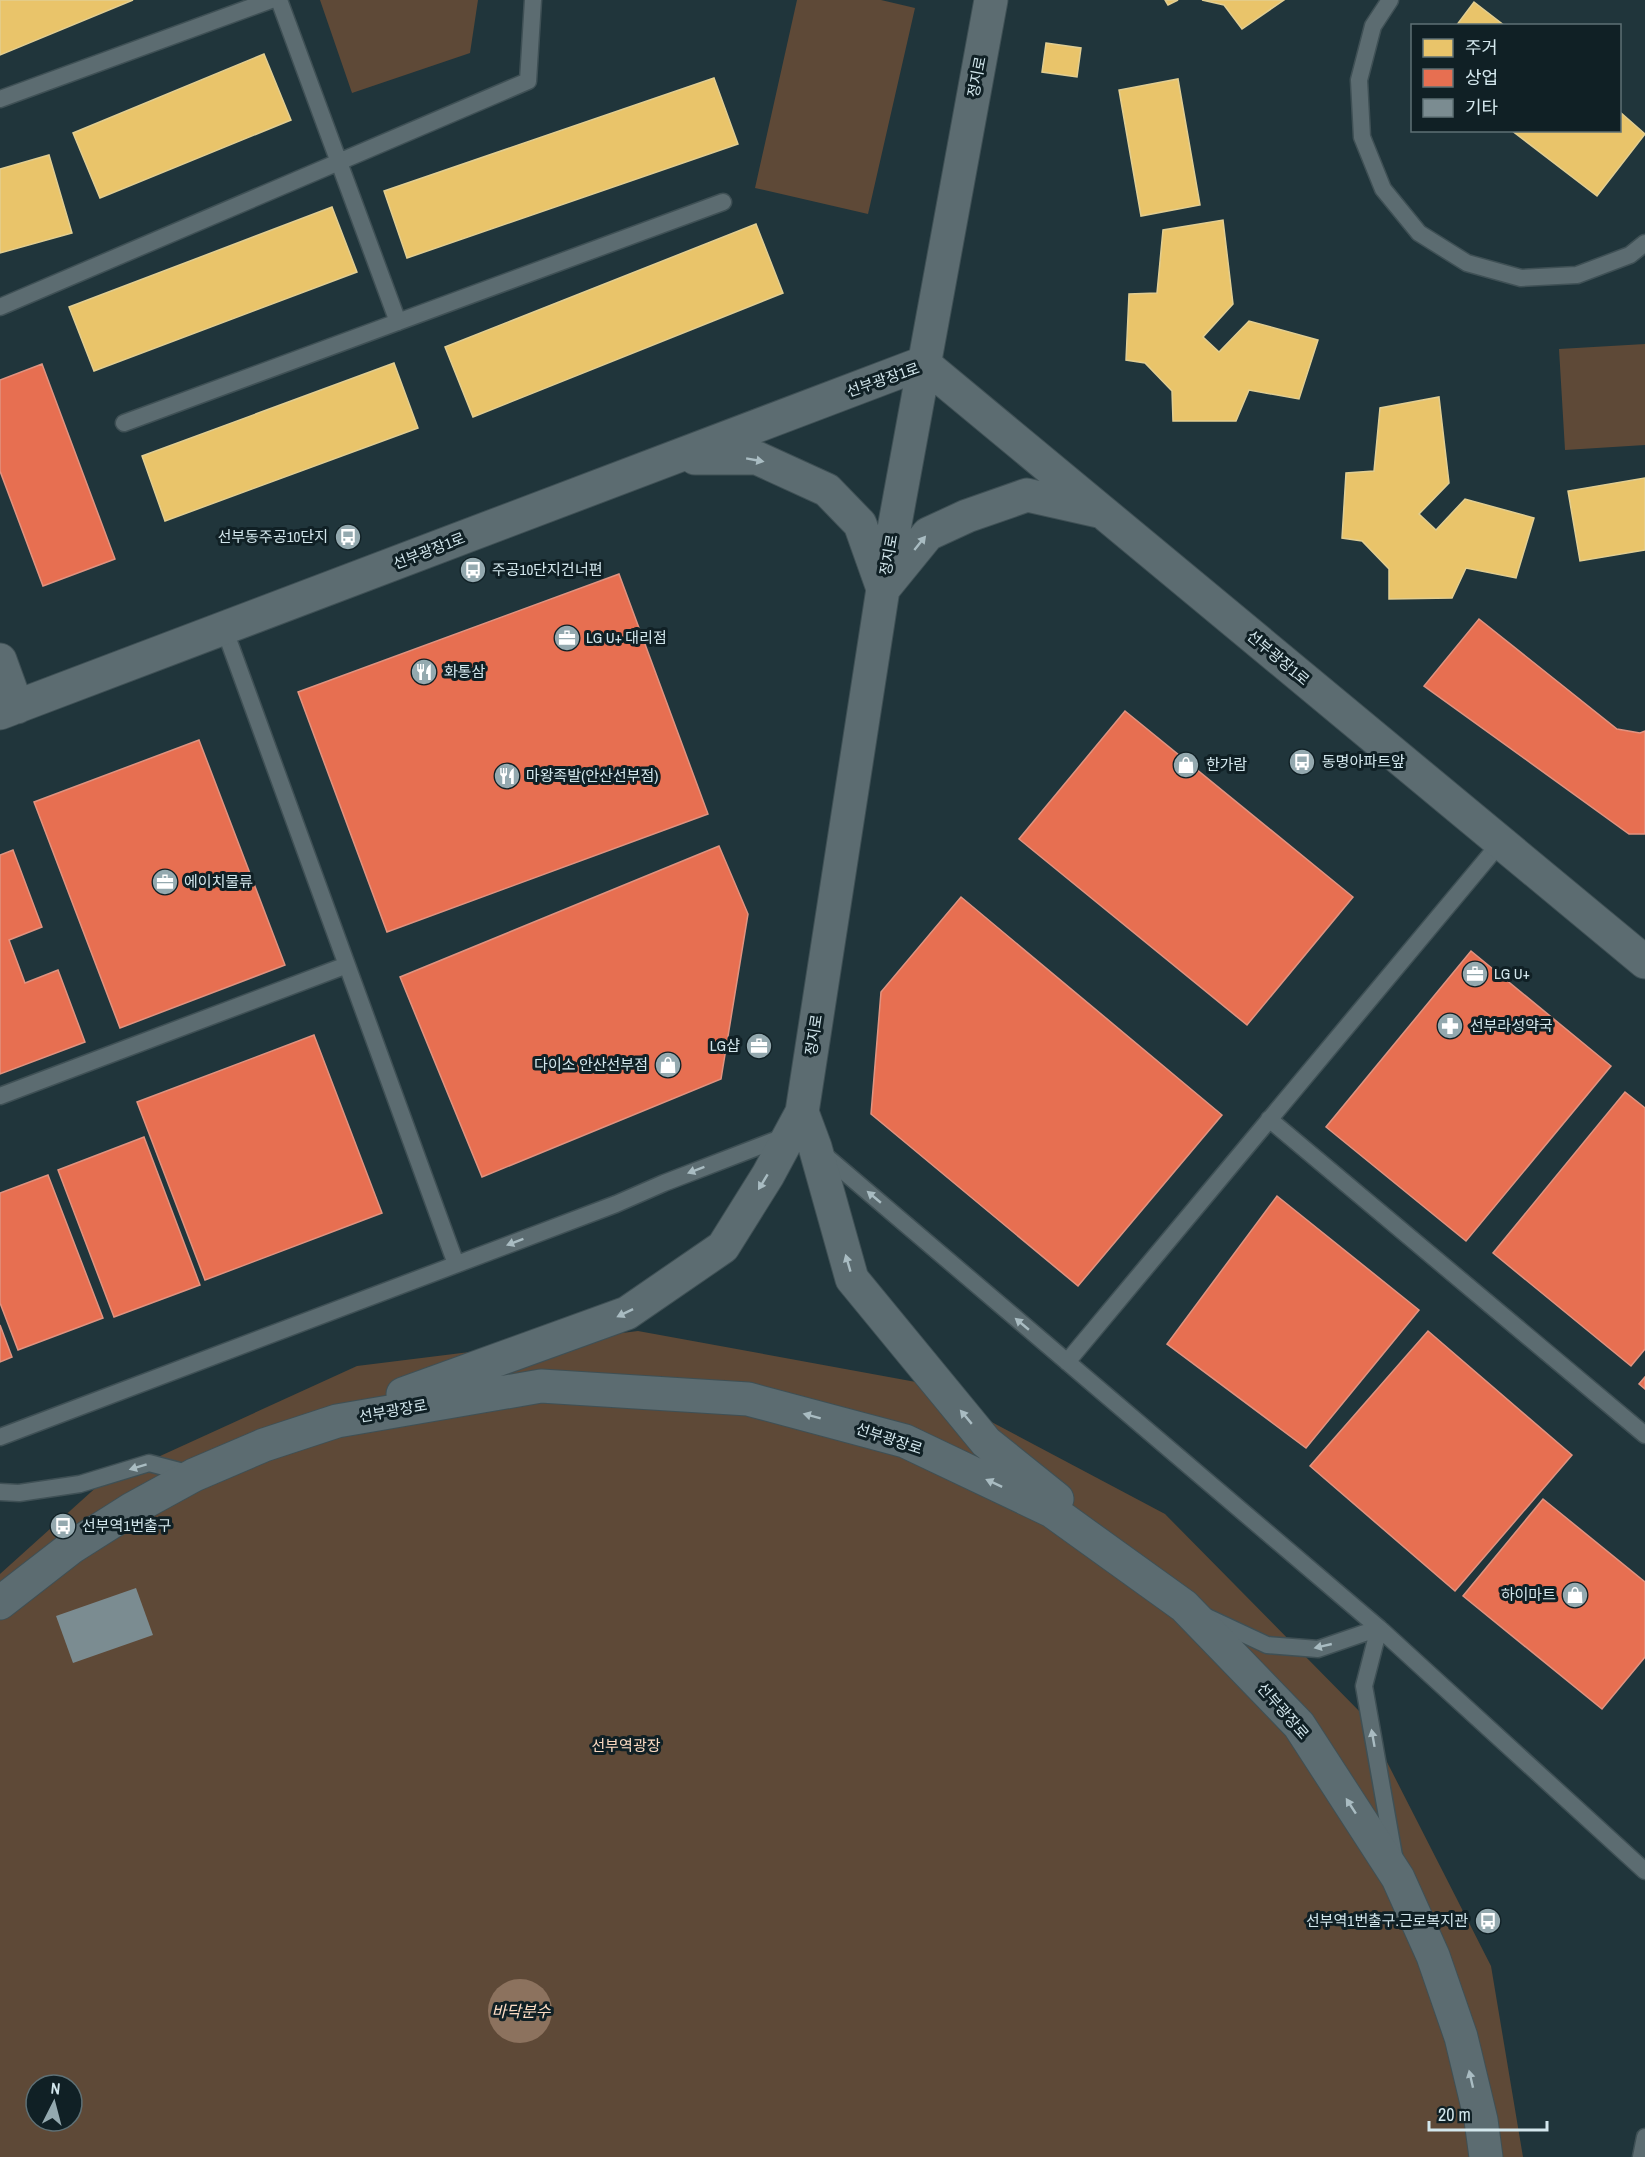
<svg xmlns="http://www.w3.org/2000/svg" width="1645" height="2157" font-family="'Archivo Narrow','Noto Sans KR',sans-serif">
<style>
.green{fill:#5e4937;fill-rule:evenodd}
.water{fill:#8c725e}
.homes{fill:#e9c46a;stroke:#e2ce91;stroke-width:1.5}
.shops{fill:#e76f51;stroke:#e19380;stroke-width:1.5}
.building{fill:#7b8c91}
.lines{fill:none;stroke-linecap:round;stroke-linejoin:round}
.service-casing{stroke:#3f5055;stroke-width:19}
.tertiary-casing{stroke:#3f5055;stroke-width:35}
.service{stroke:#5c6c71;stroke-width:16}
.tertiary{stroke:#5c6c71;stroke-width:33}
.oneway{fill:#a9bcc2}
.labels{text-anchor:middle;stroke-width:6;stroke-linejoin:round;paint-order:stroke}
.street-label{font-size:15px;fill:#d3e7ed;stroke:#102025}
.poi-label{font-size:15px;fill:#d3e7ed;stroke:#102025;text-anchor:start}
.park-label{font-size:15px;fill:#fad9c1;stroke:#102025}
.water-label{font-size:16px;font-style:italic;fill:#fddcc4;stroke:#102025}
</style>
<rect width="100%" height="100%" fill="#20353b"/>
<path class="green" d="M 320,0 L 478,0 L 470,53 L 352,93 Z
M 797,0 L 881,0 L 915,8 L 868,214 L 755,188 Z
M 1645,344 L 1645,445 L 1565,450 L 1559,349 Z
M 638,1331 L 916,1382 L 1165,1514 L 1363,1715 L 1491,1966 L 1523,2157 L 0,2157 L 0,1574 L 101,1483 L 357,1366 ZM 36,2085 L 72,2085 L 72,2121 L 36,2121 Z"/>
<path class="water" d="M488 2011a32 32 0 1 1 64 0a32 32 0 1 1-64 0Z"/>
<path class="homes" d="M 0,0 L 133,0 L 0,55 Z
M 1165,0 L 1178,0 L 1168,5 Z
M 1202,0 L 1284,0 L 1242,29 L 1224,5 Z
M 1474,2 L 1505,26 L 1456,26 Z
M 1046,43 L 1081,48 L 1077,77 L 1042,72 Z
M 264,54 L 291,120 L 100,198 L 73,133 Z
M 714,78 L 738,144 L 407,258 L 384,191 Z
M 1178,79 L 1200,205 L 1141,216 L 1119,90 Z
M 1620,112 L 1645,134 L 1597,196 L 1511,130 L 1620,130 Z
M 49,155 L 72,233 L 0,253 L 0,169 Z
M 332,207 L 357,272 L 94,371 L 69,307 Z
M 1223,220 L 1233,304 L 1203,337 L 1219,352 L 1249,321 L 1318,340 L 1299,399 L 1249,390 L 1236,421 L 1173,421 L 1172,391 L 1145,363 L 1126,360 L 1129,294 L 1157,293 L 1163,230 Z
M 756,224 L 783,293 L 473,417 L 445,347 Z
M 394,363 L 418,428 L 165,521 L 142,456 Z
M 1439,397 L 1449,483 L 1419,514 L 1436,530 L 1465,499 L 1534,518 L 1516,578 L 1466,568 L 1452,598 L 1389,599 L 1389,569 L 1362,541 L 1342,538 L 1346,473 L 1374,471 L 1380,408 Z
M 1645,478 L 1645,550 L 1580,561 L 1568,491 Z"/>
<path class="shops" d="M 42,364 L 115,559 L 43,586 L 0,471 L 0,380 Z
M 619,574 L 708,814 L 387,932 L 298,692 Z
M 1479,619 L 1617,729 L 1640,733 L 1645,731 L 1645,834 L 1629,834 L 1424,686 Z
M 1125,711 L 1353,897 L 1247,1025 L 1019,839 Z
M 199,740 L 285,965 L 120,1028 L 34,802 Z
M 719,846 L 748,914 L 721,1079 L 482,1177 L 400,977 Z
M 13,850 L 42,927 L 9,940 L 25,983 L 58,970 L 85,1042 L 0,1074 L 0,855 Z
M 961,897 L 1222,1115 L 1078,1286 L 871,1114 L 881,992 Z
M 1471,951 L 1611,1066 L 1466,1241 L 1326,1127 Z
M 314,1035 L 382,1213 L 205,1280 L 137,1102 Z
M 1625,1092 L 1645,1108 L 1645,1349 L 1631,1366 L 1493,1253 Z
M 144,1137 L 200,1285 L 114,1317 L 58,1170 Z
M 48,1175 L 103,1318 L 18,1350 L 0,1303 L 0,1193 Z
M 1277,1196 L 1419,1310 L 1306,1448 L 1167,1344 Z
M 0,1325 L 12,1357 L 0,1362 Z
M 1428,1331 L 1572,1455 L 1455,1591 L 1310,1466 Z
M 1645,1377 L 1645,1389 L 1639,1384 Z
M 1543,1499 L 1645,1582 L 1645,1657 L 1602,1709 L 1463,1596 Z"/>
<path class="building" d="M 136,1588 L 153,1635 L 73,1663 L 56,1616 Z"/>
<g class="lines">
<g class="service-casing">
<path id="service" d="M 279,0 L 398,322
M 1390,0 L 1373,26 L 1359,80 L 1362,137 L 1383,189 L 1419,233 L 1467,263 L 1521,278 L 1577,275 L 1630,255 L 1645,243
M 0,99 L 271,0
M 0,307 L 528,81 L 533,0
M 124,423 L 723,202
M 224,628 L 456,1264
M 0,1096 L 347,965
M 1269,1119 L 1645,1435
M 821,1152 L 1379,1628 L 1645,1871
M 1067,1362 L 1501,842
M 0,1437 L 616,1204 L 664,1183 L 786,1136
M 0,1492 L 19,1493 L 80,1484 L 149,1463 L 191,1474
M 1207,1617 L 1267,1645 L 1318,1649 L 1379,1628
M 1379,1628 L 1364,1686 L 1394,1856
M 1641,2157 L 1645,2137"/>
</g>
<g class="tertiary-casing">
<path id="tertiary" d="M 923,363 L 1645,962
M 695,458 L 757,458 L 827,490 L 860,524 L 882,586
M 884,588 L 928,534 L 967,516 L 1027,495 L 1098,511
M 0,660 L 17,707
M 0,713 L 923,363
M 802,1112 L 815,1147 L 852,1279 L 986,1442 L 1057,1499
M 403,1394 L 627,1313 L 723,1247 L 768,1175 L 802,1112 L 883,589 L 991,0
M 0,1603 L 72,1547 L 132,1509 L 194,1475 L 264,1445 L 337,1421 L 541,1386 L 748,1399 L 905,1441 L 1052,1511 L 1184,1606 L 1299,1725 L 1398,1878 L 1433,1956 L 1461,2037 L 1481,2120 L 1486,2157"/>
</g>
<use href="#service" class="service"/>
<use href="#tertiary" class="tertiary"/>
</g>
<defs><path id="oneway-solid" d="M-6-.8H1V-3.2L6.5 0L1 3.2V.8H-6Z" transform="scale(1.5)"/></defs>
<g class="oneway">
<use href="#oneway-solid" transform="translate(755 460) rotate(10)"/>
<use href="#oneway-solid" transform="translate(920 543) rotate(-51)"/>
<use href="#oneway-solid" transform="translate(696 1170) rotate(159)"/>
<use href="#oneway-solid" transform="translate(763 1182) rotate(121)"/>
<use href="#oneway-solid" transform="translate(874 1197) rotate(-140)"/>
<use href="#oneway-solid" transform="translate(515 1242) rotate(159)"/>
<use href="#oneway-solid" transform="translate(848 1263) rotate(-106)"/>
<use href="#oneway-solid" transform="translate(625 1313) rotate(154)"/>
<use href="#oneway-solid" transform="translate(1022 1324) rotate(-140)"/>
<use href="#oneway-solid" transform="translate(812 1416) rotate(-165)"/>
<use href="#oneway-solid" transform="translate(966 1417) rotate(-130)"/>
<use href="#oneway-solid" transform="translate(138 1467) rotate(163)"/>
<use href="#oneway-solid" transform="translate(994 1483) rotate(-155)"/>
<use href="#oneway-solid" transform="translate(1323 1646) rotate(167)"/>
<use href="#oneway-solid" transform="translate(1373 1738) rotate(-100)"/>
<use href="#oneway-solid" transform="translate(1351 1806) rotate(-123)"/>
<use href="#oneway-solid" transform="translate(1471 2079) rotate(-103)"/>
</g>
<defs>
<g id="bus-disc" transform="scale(1.35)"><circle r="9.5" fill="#94a9af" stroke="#102025"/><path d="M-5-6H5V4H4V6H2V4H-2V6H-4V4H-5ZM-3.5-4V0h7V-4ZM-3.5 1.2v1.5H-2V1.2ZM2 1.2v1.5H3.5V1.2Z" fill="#fff"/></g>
<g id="office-disc" transform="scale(1.35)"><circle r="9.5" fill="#94a9af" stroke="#102025"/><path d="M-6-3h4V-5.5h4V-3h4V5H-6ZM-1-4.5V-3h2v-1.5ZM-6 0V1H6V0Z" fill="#fff"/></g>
<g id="restaurant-disc" transform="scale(1.35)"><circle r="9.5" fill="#94a9af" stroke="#102025"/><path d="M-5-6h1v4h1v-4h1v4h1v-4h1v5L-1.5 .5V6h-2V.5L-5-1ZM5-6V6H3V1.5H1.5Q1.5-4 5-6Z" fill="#fff"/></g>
<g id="shop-disc" transform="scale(1.35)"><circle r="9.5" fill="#94a9af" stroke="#102025"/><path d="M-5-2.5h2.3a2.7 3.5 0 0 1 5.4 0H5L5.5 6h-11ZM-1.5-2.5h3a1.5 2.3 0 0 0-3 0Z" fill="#fff"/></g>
<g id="pharmacy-disc" transform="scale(1.35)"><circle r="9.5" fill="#94a9af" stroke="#102025"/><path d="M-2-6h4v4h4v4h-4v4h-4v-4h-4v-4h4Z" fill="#fff"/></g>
</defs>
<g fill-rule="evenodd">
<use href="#bus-disc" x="348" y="537"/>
<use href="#bus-disc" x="473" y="570"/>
<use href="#office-disc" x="567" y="638"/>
<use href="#restaurant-disc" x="424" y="672"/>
<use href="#bus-disc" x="1302" y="762"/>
<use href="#shop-disc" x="1186" y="765"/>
<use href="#restaurant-disc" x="507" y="776"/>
<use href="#office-disc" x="165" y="882"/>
<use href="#office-disc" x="1475" y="974"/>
<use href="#pharmacy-disc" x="1450" y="1026"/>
<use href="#office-disc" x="759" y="1046"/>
<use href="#shop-disc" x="668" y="1065"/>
<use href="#bus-disc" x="63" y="1526"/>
<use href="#shop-disc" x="1575" y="1595"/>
<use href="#bus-disc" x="1488" y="1921"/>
</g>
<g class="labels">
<g class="street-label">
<text transform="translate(977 77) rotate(-79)" y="5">정지로</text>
<text transform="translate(883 380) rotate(-19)" y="5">선부광장1로</text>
<text transform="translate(429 551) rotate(-21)" y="5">선부광장1로</text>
<text transform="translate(889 555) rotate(-80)" y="5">정지로</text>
<text transform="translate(1278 658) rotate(40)" y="5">선부광장1로</text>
<text transform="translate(814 1035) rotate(-81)" y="5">정지로</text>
<text transform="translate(393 1411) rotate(-10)" y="5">선부광장로</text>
<text transform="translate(889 1439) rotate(18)" y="5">선부광장로</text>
<text transform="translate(1283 1711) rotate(49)" y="5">선부광장로</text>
</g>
<g class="poi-label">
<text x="328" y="542" text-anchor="end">선부동주공10단지</text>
<text x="492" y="575">주공10단지건너편</text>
<text x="586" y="643">LG U+ 대리점</text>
<text x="444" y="677">화통삼</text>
<text x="1322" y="767">동명아파트앞</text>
<text x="1206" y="770">한가람</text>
<text x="526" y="781">마왕족발(안산선부점)</text>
<text x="184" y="887">에이치물류</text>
<text x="1494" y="979">LG U+</text>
<text x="1470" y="1031">선부라성약국</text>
<text x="740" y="1051" text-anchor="end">LG샵</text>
<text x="648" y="1070" text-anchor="end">다이소 안산선부점</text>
<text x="82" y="1531">선부역1번출구</text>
<text x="1556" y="1600" text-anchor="end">하이마트</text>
<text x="1468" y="1926" text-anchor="end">선부역1번출구.근로복지관</text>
</g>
<g class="park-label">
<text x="626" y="1751">선부역광장</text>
</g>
<g class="water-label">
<text x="521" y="2017">바닥분수</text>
</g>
</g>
<rect x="1411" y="24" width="210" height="108" fill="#102025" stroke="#5e7075" stroke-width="1.5"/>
<rect x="1423" y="39" width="30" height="18" fill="#e9c46a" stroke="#5e7075" stroke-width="1.5"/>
<text x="1465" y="54" font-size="18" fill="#d3e7ed">주거</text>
<rect x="1423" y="69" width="30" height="18" fill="#e76f51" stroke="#5e7075" stroke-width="1.5"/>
<text x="1465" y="84" font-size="18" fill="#d3e7ed">상업</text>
<rect x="1423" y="99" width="30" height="18" fill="#7b8c91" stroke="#5e7075" stroke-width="1.5"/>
<text x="1465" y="114" font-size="18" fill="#d3e7ed">기타</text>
<g transform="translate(54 2103) rotate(6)"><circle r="28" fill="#102025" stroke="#5e7075" stroke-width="1.5"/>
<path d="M0-4.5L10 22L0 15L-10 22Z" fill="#94a9af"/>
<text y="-9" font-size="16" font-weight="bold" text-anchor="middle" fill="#d3e7ed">N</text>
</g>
<path d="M1429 2121v9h118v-9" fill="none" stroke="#d3e7ed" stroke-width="3"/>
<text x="1438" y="2121" font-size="18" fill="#d3e7ed" stroke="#102025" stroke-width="4.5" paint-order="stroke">20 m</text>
</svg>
